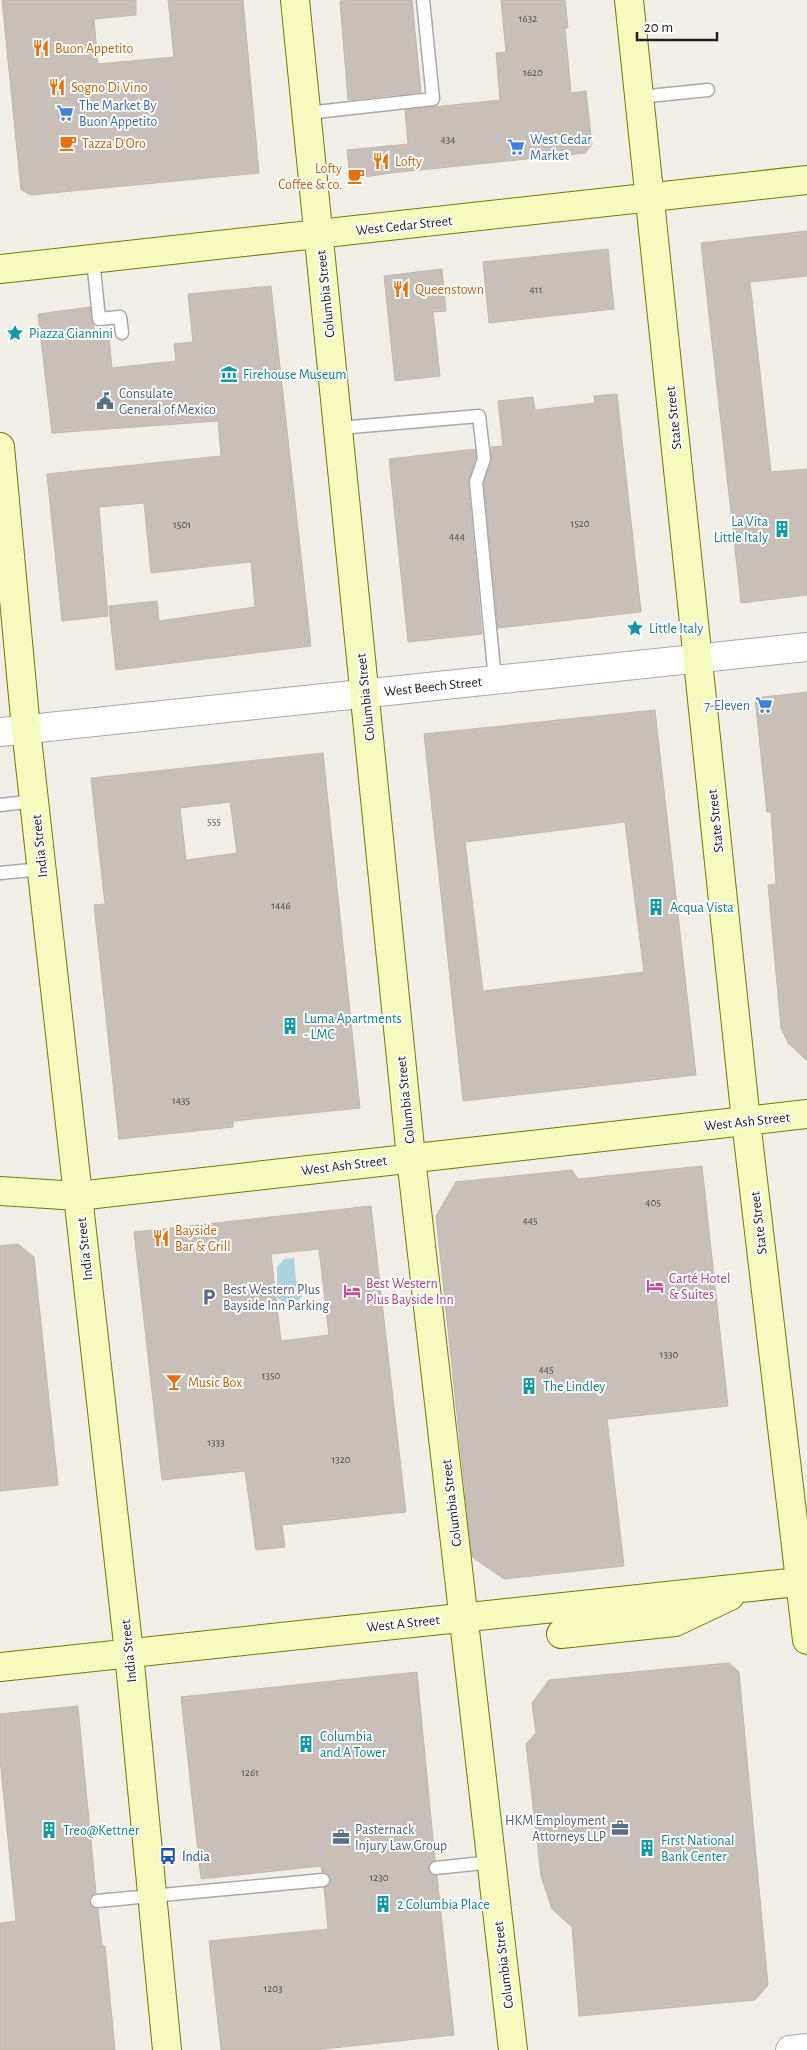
<svg xmlns="http://www.w3.org/2000/svg" width="807" height="2050" font-family="'Alegreya Sans',sans-serif">
<style>
.water{fill:#aad3df}
.building{fill:#c7bfb8;stroke:#c4b6ab;fill-rule:evenodd}
.lines{fill:none;stroke-linecap:round;stroke-linejoin:round}
.service-casing{stroke:#a9a9a9;stroke-width:15}
.tertiary-casing{stroke:#a9a9a9;stroke-width:30}
.secondary-casing{stroke:#707d05;stroke-width:30}
.service{stroke:#fff;stroke-width:12}
.tertiary{stroke:#fff;stroke-width:28}
.secondary{stroke:#f7fabf;stroke-width:28}
.labels{text-anchor:middle;stroke-width:4;stroke-linejoin:round;paint-order:stroke}
.number-label{font-size:11px;fill:#4b4948}
.food-label{font-size:14px;fill:#c56008;stroke:#fff;text-anchor:start}
.shop-label{font-size:14px;fill:#366cbe;stroke:#fff;text-anchor:start}
.street-label{font-size:14px;fill:#222;stroke:#fff}
.culture-label{font-size:14px;fill:#0d838f;stroke:#fff;text-anchor:start}
.service-label{font-size:14px;fill:#4e5e75;stroke:#fff;text-anchor:start}
.hotel-label{font-size:14px;fill:#b23c85;stroke:#fff;text-anchor:start}
.transit-label{font-size:14px;fill:#164399;stroke:#fff;text-anchor:start}
</style>
<rect width="100%" height="100%" fill="#f2efe9"/>
<path class="water" d="M 294,1258 L 296,1281 L 301,1284 L 302,1297 L 296,1302 L 286,1304 L 277,1298 L 277,1267 L 284,1259 Z"/>
<path class="building" d="M 2,0 L 136,0 L 136,15 L 94,19 L 98,64 L 174,57 L 168,0 L 243,0 L 259,173 L 31,195 L 21,190 Z
M 357,0 L 412,0 L 421,92 L 348,100 L 340,1 Z
M 501,0 L 565,0 L 568,28 L 565,28 L 571,93 L 586,91 L 592,145 L 585,153 L 391,173 L 350,179 L 347,150 L 408,144 L 405,110 L 500,100 L 496,53 L 506,52 Z
M 807,231 L 807,276 L 750,282 L 771,472 L 807,469 L 807,595 L 741,603 L 701,243 Z
M 608,249 L 614,309 L 489,323 L 483,262 Z
M 442,269 L 446,311 L 433,312 L 440,376 L 395,381 L 384,276 Z
M 271,286 L 311,646 L 116,670 L 109,606 L 157,601 L 159,621 L 255,607 L 251,562 L 151,573 L 144,503 L 99,507 L 108,616 L 62,621 L 47,474 L 221,456 L 218,421 L 52,433 L 38,314 L 90,307 L 96,339 L 109,338 L 112,368 L 176,361 L 174,344 L 193,342 L 188,294 Z
M 617,394 L 641,612 L 498,628 L 484,483 L 492,461 L 491,447 L 503,446 L 498,401 L 533,397 L 535,410 L 595,403 L 594,396 Z
M 475,449 L 476,458 L 468,483 L 482,634 L 408,642 L 389,459 Z
M 807,692 L 807,1061 L 788,1043 L 781,1028 L 768,885 L 776,884 L 771,812 L 767,812 L 755,698 Z
M 655,710 L 696,1075 L 463,1101 L 424,734 ZM 625,822 L 644,972 L 483,991 L 465,842 Z
M 323,753 L 360,1108 L 233,1121 L 233,1127 L 119,1139 L 94,905 L 105,904 L 91,778 ZM 230,802 L 237,853 L 186,860 L 180,808 Z
M 702,1166 L 728,1406 L 607,1419 L 624,1566 L 504,1579 L 472,1557 L 436,1216 L 456,1182 L 572,1170 L 578,1179 Z
M 371,1206 L 406,1512 L 282,1525 L 285,1547 L 256,1550 L 245,1471 L 162,1480 L 134,1232 ZM 319,1249 L 329,1335 L 281,1341 L 271,1254 Z
M 18,1244 L 34,1257 L 58,1485 L 0,1491 L 0,1246 Z
M 729,1663 L 739,1672 L 768,1985 L 755,2000 L 579,2016 L 572,1927 L 552,1909 L 541,1876 L 526,1744 L 536,1733 L 532,1703 L 549,1680 Z
M 417,1672 L 435,1860 L 431,1862 L 428,1868 L 430,1873 L 437,1876 L 454,2035 L 314,2050 L 221,2050 L 209,1941 L 328,1929 L 324,1888 L 330,1884 L 331,1879 L 327,1873 L 322,1872 L 321,1866 L 201,1879 L 181,1697 Z
M 78,1706 L 96,1893 L 90,1897 L 89,1902 L 93,1908 L 98,1909 L 102,1946 L 105,1946 L 115,2050 L 0,2050 L 0,1923 L 16,1921 L 0,1759 L 0,1714 Z"/>
<g class="lines">
<g class="service-casing">
<path id="service" d="M 639,97 L 708,90
M 307,113 L 433,99 L 423,0
M 93,259 L 99,319 L 120,317 L 122,333
M 339,428 L 479,416 L 484,459 L 476,482 L 495,680
M 0,805 L 34,801
M 0,873 L 42,869
M 436,1868 L 492,1862
M 97,1901 L 323,1880"/>
</g>
<g class="tertiary-casing">
<path id="tertiary" d="M 0,732 L 807,647
M 790,2050 L 807,2048"/>
</g>
<g class="secondary-casing">
<path id="secondary" d="M 295,0 L 411,1158 L 513,2050
M 629,0 L 746,1121 L 807,1640
M 0,269 L 807,180
M 0,447 L 26,729 L 129,1653 L 167,2050
M 0,1191 L 78,1196 L 807,1114
M 561,1634 L 675,1622 L 730,1596
M 0,1667 L 807,1581"/>
</g>
<use href="#service" class="service"/>
<use href="#tertiary" class="tertiary"/>
<use href="#secondary" class="secondary"/>
</g>
<defs>
<g id="restaurant-bare" transform="scale(1.35)"><path d="M-5-6h1v4h1v-4h1v4h1v-4h1v5L-1.5 .5V6h-2V.5L-5-1ZM5-6V6H3V1.5H1.5Q1.5-4 5-6Z" fill="#e8710a" stroke="#fff" stroke-width="2.5" paint-order="stroke"/></g>
<g id="supermarket-bare" transform="scale(1.35)"><path d="M-6-5.5h2.5l.6 2H6L4.5 2H-2.5L-4.4-4H-6ZM-1.5 3.2a1.3 1.3 0 1 0 .1 0ZM3 3.2a1.3 1.3 0 1 0 .1 0Z" fill="#3f7fe0" stroke="#fff" stroke-width="2.5" paint-order="stroke"/></g>
<g id="cafe-bare" transform="scale(1.35)"><path d="M-5.5-4.5H6V0H3Q3 3.5 0 3.5H-2.5Q-5.5 3.5-5.5 0ZM3-3.2v2h1.7v-2ZM-6 4.5H4V6H-6Z" fill="#e8710a" stroke="#fff" stroke-width="2.5" paint-order="stroke"/></g>
<g id="sight-bare" transform="scale(1.35)"><path d="M0-6L1.8-2.2L6-1.7L2.9 1.2L3.7 5.4L0 3.3L-3.7 5.4L-2.9 1.2L-6-1.7L-1.8-2.2Z" fill="#0f9aa8" stroke="#fff" stroke-width="2.5" paint-order="stroke"/></g>
<g id="museum-bare" transform="scale(1.35)"><path d="M0-6L6-3V-2H-6V-3ZM-5-1h2V3h-2ZM-1-1h2V3h-2ZM3-1h2V3H3ZM-6 4H6V6H-6Z" fill="#0f9aa8" stroke="#fff" stroke-width="2.5" paint-order="stroke"/></g>
<g id="civic-bare" transform="scale(1.35)"><path d="M-.6-6.5H3V-4.5H.6V-3L4-1V1h2V6H-6V1h2V-1L-.6-3ZM-1.2 2.5V6h2.4V2.5Z" fill="#5c6f8a" stroke="#fff" stroke-width="2.5" paint-order="stroke"/></g>
<g id="building-bare" transform="scale(1.35)"><path d="M-4-6H4V6H1V3H-1V6H-4ZM-2.5-4.3h1.7v1.8h-1.7ZM.8-4.3h1.7v1.8H.8ZM-2.5-1h1.7V.8h-1.7ZM.8-1h1.7V.8H.8Z" fill="#0f9aa8" stroke="#fff" stroke-width="2.5" paint-order="stroke"/></g>
<g id="hotel-bare" transform="scale(1.35)"><path d="M-6-4.5h1.5V1H6V5H4.5V3h-9V5H-6ZM-4 0a1.8 1.8 0 1 1 3.6 0ZM.5 0V-2.5h3Q6-2.5 6 0Z" fill="#d1479c" stroke="#fff" stroke-width="2.5" paint-order="stroke"/></g>
<g id="parking-bare" transform="scale(1.35)"><path d="M-3.5-5.5H1a3.5 3.5 0 0 1 0 7H-1V5.5H-3.5ZM-1-3.4V-.6H.8a1.4 1.4 0 0 0 0-2.8Z" fill="#5c6f8a" stroke="#fff" stroke-width="2.5" paint-order="stroke"/></g>
<g id="bar-bare" transform="scale(1.35)"><path d="M-6-5H6L.8 .8V4.5H3.5V6h-7V4.5H-.8V.8Z" fill="#e8710a" stroke="#fff" stroke-width="2.5" paint-order="stroke"/></g>
<g id="office-bare" transform="scale(1.35)"><path d="M-6-3h4V-5.5h4V-3h4V5H-6ZM-1-4.5V-3h2v-1.5ZM-6 0V1H6V0Z" fill="#5c6f8a" stroke="#fff" stroke-width="2.5" paint-order="stroke"/></g>
<g id="bus-bare" transform="scale(1.35)"><path d="M-5-6H5V4H4V6H2V4H-2V6H-4V4H-5ZM-3.5-4V0h7V-4ZM-3.5 1.2v1.5H-2V1.2ZM2 1.2v1.5H3.5V1.2Z" fill="#1a4fb4" stroke="#fff" stroke-width="2.5" paint-order="stroke"/></g>
</defs>
<g fill-rule="evenodd">
<use href="#restaurant-bare" x="41" y="48"/>
<use href="#restaurant-bare" x="57" y="87"/>
<use href="#supermarket-bare" x="65" y="113"/>
<use href="#cafe-bare" x="68" y="143"/>
<use href="#supermarket-bare" x="516" y="147"/>
<use href="#restaurant-bare" x="381" y="161"/>
<use href="#cafe-bare" x="356" y="176"/>
<use href="#restaurant-bare" x="401" y="289"/>
<use href="#sight-bare" x="15" y="333"/>
<use href="#museum-bare" x="229" y="374"/>
<use href="#civic-bare" x="105" y="401"/>
<use href="#building-bare" x="782" y="529"/>
<use href="#sight-bare" x="635" y="628"/>
<use href="#supermarket-bare" x="764" y="705"/>
<use href="#building-bare" x="656" y="907"/>
<use href="#building-bare" x="290" y="1026"/>
<use href="#restaurant-bare" x="161" y="1238"/>
<use href="#hotel-bare" x="655" y="1286"/>
<use href="#hotel-bare" x="352" y="1291"/>
<use href="#parking-bare" x="209" y="1297"/>
<use href="#bar-bare" x="174" y="1382"/>
<use href="#building-bare" x="529" y="1386"/>
<use href="#building-bare" x="306" y="1744"/>
<use href="#office-bare" x="620" y="1828"/>
<use href="#building-bare" x="49" y="1830"/>
<use href="#office-bare" x="341" y="1837"/>
<use href="#building-bare" x="647" y="1848"/>
<use href="#bus-bare" x="168" y="1856"/>
<use href="#building-bare" x="383" y="1904"/>
</g>
<g class="labels">
<g class="number-label">
<text x="528" y="22">1632</text>
<text x="533" y="76">1620</text>
<text x="448" y="143">434</text>
<text x="536" y="293">411</text>
<text x="580" y="527">1520</text>
<text x="182" y="528">1501</text>
<text x="457" y="540">444</text>
<text x="214" y="825">555</text>
<text x="281" y="909">1446</text>
<text x="181" y="1104">1435</text>
<text x="653" y="1206">405</text>
<text x="530" y="1224">445</text>
<text x="669" y="1358">1330</text>
<text x="546" y="1373">445</text>
<text x="271" y="1379">1350</text>
<text x="216" y="1446">1333</text>
<text x="341" y="1463">1320</text>
<text x="250" y="1776">1261</text>
<text x="379" y="1881">1230</text>
<text x="273" y="1992">1203</text>
</g>
<g class="food-label">
<text x="55" y="53">Buon Appetito</text>
<text x="71" y="92">Sogno Di Vino</text>
<text x="82" y="148">Tazza D'Oro</text>
<text x="395" y="166">Lofty</text>
<text x="342" y="173" text-anchor="end">Lofty<tspan x="342" dy="16">Coffee &amp; co.</tspan></text>
<text x="415" y="294">Queenstown</text>
<text x="175" y="1235">Bayside<tspan x="175" dy="16">Bar &amp; Grill</tspan></text>
<text x="188" y="1387">Music Box</text>
</g>
<g class="shop-label">
<text x="79" y="110">The Market By<tspan x="79" dy="16">Buon Appetito</tspan></text>
<text x="530" y="144">West Cedar<tspan x="530" dy="16">Market</tspan></text>
<text x="750" y="710" text-anchor="end">7-Eleven</text>
</g>
<g class="street-label">
<text transform="translate(404 225) rotate(-6)" y="5">West Cedar Street</text>
<text transform="translate(325 294) rotate(-96)" y="5">Columbia Street</text>
<text transform="translate(673 418) rotate(-96)" y="5">State Street</text>
<text transform="translate(433 686) rotate(-6)" y="5">West Beech Street</text>
<text transform="translate(365 697) rotate(-96)" y="5">Columbia Street</text>
<text transform="translate(715 821) rotate(-96)" y="5">State Street</text>
<text transform="translate(39 846) rotate(-96)" y="5">India Street</text>
<text transform="translate(405 1100) rotate(-96)" y="5">Columbia Street</text>
<text transform="translate(747 1121) rotate(-6)" y="5">West Ash Street</text>
<text transform="translate(344 1165) rotate(-7)" y="5">West Ash Street</text>
<text transform="translate(758 1223) rotate(-97)" y="5">State Street</text>
<text transform="translate(84 1249) rotate(-96)" y="5">India Street</text>
<text transform="translate(451 1503) rotate(-97)" y="5">Columbia Street</text>
<text transform="translate(403 1623) rotate(-6)" y="5">West A Street</text>
<text transform="translate(128 1651) rotate(-96)" y="5">India Street</text>
<text transform="translate(503 1965) rotate(-97)" y="5">Columbia Street</text>
</g>
<g class="culture-label">
<text x="29" y="338">Piazza Giannini</text>
<text x="243" y="379">Firehouse Museum</text>
<text x="768" y="526" text-anchor="end">La Vita<tspan x="768" dy="16">Little Italy</tspan></text>
<text x="649" y="633">Little Italy</text>
<text x="670" y="912">Acqua Vista</text>
<text x="304" y="1023">Luma Apartments<tspan x="304" dy="16">- LMC</tspan></text>
<text x="543" y="1391">The Lindley</text>
<text x="320" y="1741">Columbia<tspan x="320" dy="16">and A Tower</tspan></text>
<text x="63" y="1835">Treo@Kettner</text>
<text x="661" y="1845">First National<tspan x="661" dy="16">Bank Center</tspan></text>
<text x="397" y="1909">2 Columbia Place</text>
</g>
<g class="service-label">
<text x="119" y="398">Consulate<tspan x="119" dy="16">General of Mexico</tspan></text>
<text x="223" y="1294">Best Western Plus<tspan x="223" dy="16">Bayside Inn Parking</tspan></text>
<text x="606" y="1825" text-anchor="end">HKM Employment<tspan x="606" dy="16">Attorneys LLP</tspan></text>
<text x="355" y="1834">Pasternack<tspan x="355" dy="16">Injury Law Group</tspan></text>
</g>
<g class="hotel-label">
<text x="669" y="1283">Carté Hotel<tspan x="669" dy="16">&amp; Suites</tspan></text>
<text x="366" y="1288">Best Western<tspan x="366" dy="16">Plus Bayside Inn</tspan></text>
</g>
<g class="transit-label">
<text x="182" y="1861">India</text>
</g>
</g>
<path d="M637 32v8h80v-8" fill="none" stroke="#222222" stroke-width="2.5"/>
<text x="644" y="32" font-size="15" fill="#222222" stroke="#ffffff" stroke-width="4" paint-order="stroke">20 m</text>
</svg>
